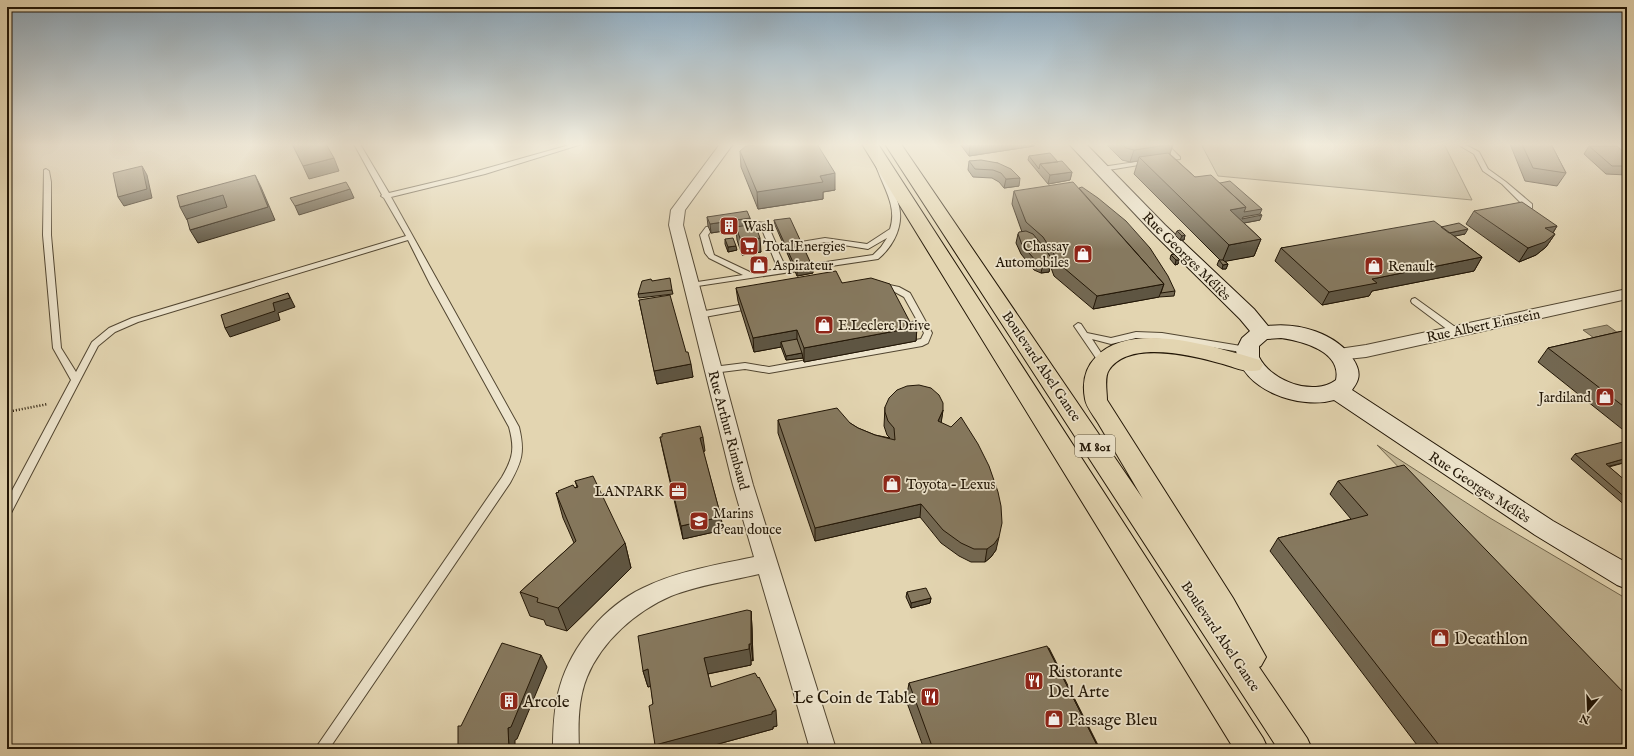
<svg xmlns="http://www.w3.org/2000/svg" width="1634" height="756" font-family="'IM FELL English',serif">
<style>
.green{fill:#c2b594;stroke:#72664d}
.water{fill:#a19477;stroke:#6e624a}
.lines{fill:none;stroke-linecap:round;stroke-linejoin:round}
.lane-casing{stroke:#524631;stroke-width:2}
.street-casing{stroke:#524631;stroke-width:2}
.secondary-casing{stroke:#221606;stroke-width:2}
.primary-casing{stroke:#221606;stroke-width:2}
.path{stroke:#221606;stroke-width:2.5;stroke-dasharray:1 2;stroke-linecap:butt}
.lane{fill:#ede4cc;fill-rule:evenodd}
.street{fill:#ede4cc;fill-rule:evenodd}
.secondary{fill:#ede4cc;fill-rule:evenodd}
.primary{fill:#e3d5b1;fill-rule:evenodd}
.wall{fill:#736852;stroke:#221606}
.shaded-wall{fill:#5e5542;stroke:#221606}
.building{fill:#86795f;stroke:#221606}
.labels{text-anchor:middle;stroke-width:3.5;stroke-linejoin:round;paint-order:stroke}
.shield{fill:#ede4cc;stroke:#5f5441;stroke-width:1}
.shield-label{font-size:13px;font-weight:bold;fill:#221606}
.poi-label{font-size:14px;fill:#221606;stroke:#ede4cc;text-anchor:start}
.street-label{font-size:14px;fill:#221606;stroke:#ede4cc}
.near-poi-label{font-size:17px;fill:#221606;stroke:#ede4cc;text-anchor:start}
</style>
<rect width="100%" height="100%" fill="#e3d5b1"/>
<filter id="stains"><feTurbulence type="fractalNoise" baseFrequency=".005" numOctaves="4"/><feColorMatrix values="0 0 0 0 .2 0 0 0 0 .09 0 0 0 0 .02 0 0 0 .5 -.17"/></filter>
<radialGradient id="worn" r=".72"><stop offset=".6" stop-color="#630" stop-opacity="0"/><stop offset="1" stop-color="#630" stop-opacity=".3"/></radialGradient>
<path class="green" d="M 1201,144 L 1444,144 L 1472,200 L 1218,176 Z
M 1377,445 L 1490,518 L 1627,599 L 1627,702 Z"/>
<path class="water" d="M 1607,325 L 1618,333 L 1594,338 L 1583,330 Z"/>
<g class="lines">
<g class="lane-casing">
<path id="lane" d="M 354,144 L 360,144 L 389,193 L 456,177 L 573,144 L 582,144 L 485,174 L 391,197 L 519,427 C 525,452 522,461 510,483 L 329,749 L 315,749 L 502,477 C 513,458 515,449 509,427 L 430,284 L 408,240 L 138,322 L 115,332 L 98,346 L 11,513 L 7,514 L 7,500 L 71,380 L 53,348 L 43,235 L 44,170 L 46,169 L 49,171 L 51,182 L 51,235 L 61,348 L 76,372 L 92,342 L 109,328 L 132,318 L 406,236 L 384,198 L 381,196 L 382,195 Z
M 1161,144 L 1167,144 L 1180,157 L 1180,159 L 1161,161 L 1161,159 L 1173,157 Z
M 1457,144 L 1464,144 L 1479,152 L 1488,169 L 1506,182 L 1532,204 L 1532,208 L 1526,208 L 1502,184 L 1483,171 L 1474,154 Z
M 1149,160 L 1151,161 L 1151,163 L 1102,171 L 1099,169 L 1102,167 Z
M 878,161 L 881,163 C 886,177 894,189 898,203 C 905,224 894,246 878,259 L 691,287 L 687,285 L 691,283 L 743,275 L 709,258 L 705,253 L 700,235 L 706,227 L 720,226 L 724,228 L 720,230 L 711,231 L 708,235 L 714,255 L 752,273 L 778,269 L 761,227 C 752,226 744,228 736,227 L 736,223 L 749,221 L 767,223 L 777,246 L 825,238 L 867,244 L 890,229 C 898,205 882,186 875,163 ZM 887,238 L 881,247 L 873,255 L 786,268 L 778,251 L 825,242 L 868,249 Z
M 877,283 L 880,283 L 899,287 L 910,293 L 932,333 L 928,343 L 922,346 L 769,373 L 745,369 L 713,373 L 709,370 L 713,367 L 745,363 L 769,367 L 921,339 L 924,333 L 904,297 L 893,291 L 877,287 L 876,285 Z
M 1415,298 L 1458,329 L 1459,331 L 1458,333 L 1452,333 L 1412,303 L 1411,301 L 1412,299 Z
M 751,303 L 755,306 L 754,308 L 699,318 L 695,315 L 699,312 Z
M 1078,323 L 1081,324 L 1087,333 L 1111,338 L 1136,332 L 1162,333 L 1247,347 L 1251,350 L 1247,353 L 1162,339 L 1136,338 L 1111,344 L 1092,339 L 1107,362 L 1103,365 L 1100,364 L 1074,326 Z"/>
</g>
<g class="street-casing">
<path id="street" d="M 720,144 L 733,144 L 685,210 L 683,225 L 753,485 L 836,749 L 810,749 L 759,574 C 730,581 698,585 671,596 C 636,611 602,641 587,677 C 578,699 578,725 579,749 L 553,749 C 553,728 554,706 560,686 C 572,645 605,606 643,588 C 677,571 716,565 754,557 L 733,485 L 669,225 L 671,210 Z
M 1627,289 L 1627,299 L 1366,357 L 1338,360 L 1332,358 L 1329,354 L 1332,350 L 1366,345 Z"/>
</g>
<g class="secondary-casing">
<path id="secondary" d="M 1069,144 L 1086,144 L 1165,225 L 1254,309 L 1268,326 C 1298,322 1336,333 1353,359 C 1357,365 1360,372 1358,379 C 1357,383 1354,387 1352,390 L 1553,521 L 1627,563 L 1627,589 L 1617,585 L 1535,535 L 1334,400 C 1300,410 1241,390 1236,350 L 1242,338 L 1250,331 L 1240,319 L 1153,233 ZM 1281,338 C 1302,341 1342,351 1336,380 C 1313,397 1271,381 1259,357 L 1259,346 L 1267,339 Z"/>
</g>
<g class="primary-casing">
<path id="primary" d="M 862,144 L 878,144 L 1263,738 L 1268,749 L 1234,749 Z
M 885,144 L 901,144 L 1143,499 C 1128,473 1113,448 1098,423 C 1094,416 1086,407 1085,399 C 1082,383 1085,368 1096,357 C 1132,319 1217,348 1260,360 L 1263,365 L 1260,370 C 1246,374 1232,366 1219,363 C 1190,355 1129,340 1109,370 C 1104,377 1107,391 1107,400 L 1233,598 L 1266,657 L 1261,666 L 1259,667 L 1307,738 L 1312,749 L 1278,749 Z"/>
</g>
<path class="path" d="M 7,412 L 48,404"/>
<use href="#lane" class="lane"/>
<use href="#street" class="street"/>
<use href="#secondary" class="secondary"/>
<use href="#primary" class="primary"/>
</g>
<path class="wall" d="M 751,144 L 817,144 L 835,190 L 823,192 L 823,199 L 758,209 L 741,167 L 740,151 L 751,146 Z
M 960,144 L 1035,144 L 1034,146 L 969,156 Z
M 1106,144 L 1173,144 L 1170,154 L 1195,177 L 1220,183 L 1260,214 L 1260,220 L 1244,223 L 1261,239 L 1254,256 L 1225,261 L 1228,264 L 1226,269 L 1222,269 L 1217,265 L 1219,260 L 1220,260 L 1134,174 L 1138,161 L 1130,162 L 1122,160 Z
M 1510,144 L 1551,144 L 1566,173 L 1557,186 L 1525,181 Z
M 1589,146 L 1627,155 L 1627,175 L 1606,174 L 1584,154 Z
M 1029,156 L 1058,162 L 1072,172 L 1070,180 L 1048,184 L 1028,160 Z
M 969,161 L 998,163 L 1019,186 L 1004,188 L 999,182 L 992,178 L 973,177 L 968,170 Z
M 1014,191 L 1175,291 L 1174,296 L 1159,297 L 1093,309 L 1054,276 L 1050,265 L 1049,272 L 1041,273 L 1034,270 L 1021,254 L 1016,243 L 1018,234 L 1022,232 L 1012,204 Z
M 1474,211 L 1557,226 L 1553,233 L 1555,234 L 1546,247 L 1536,255 L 1519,262 L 1466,224 Z
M 707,217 L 750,218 L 750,225 L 761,252 L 742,255 L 737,240 L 736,229 L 711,233 L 708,226 Z
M 774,220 L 813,273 L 797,276 L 775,225 Z
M 1441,227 L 1465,234 L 1454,236 L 1482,257 L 1474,271 L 1372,291 L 1369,296 L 1322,305 L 1275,261 L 1281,248 Z
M 1177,231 L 1185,235 L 1184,240 L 1180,240 L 1175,235 Z
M 725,239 L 737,250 L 728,252 L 725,244 Z
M 1174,254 L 1178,264 L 1175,265 L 1170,259 L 1171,255 Z
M 652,281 L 672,290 L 673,294 L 639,298 L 638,294 Z
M 842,283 L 910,322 L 917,327 L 916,341 L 804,362 L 803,358 L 786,360 L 781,347 L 754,352 L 738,301 L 736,288 Z
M 639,300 L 686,352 L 693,377 L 657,384 Z
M 1627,330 L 1627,433 L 1538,362 L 1548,348 Z
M 885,407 L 943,410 L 941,422 L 996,550 L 991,557 L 985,562 L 971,562 L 959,556 L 941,543 L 920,517 L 815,541 L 778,433 L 778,420 L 850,423 L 858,428 L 875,435 L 890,438 L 887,435 L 884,426 Z
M 660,437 L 705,451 L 703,451 L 721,517 L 723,530 L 683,539 L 663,451 Z
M 1575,454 L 1627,462 L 1609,467 L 1627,482 L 1627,507 L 1571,459 Z
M 575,481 L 625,543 L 631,568 L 567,631 L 546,625 L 544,620 L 530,616 L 520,592 L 574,543 L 563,518 L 556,493 L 577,487 Z
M 1338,481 L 1627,749 L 1420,749 L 1270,551 L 1278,538 L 1351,519 L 1330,494 Z
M 907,592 L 931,598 L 930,603 L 911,608 L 906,597 Z
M 751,611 L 752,628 L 753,661 L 751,660 L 751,665 L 708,674 L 711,687 L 777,726 L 773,727 L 773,729 L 700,749 L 656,749 L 655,745 L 653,704 L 651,686 L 648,687 L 643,671 Z
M 909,683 L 1100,749 L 924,749 L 906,700 Z"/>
<path class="shaded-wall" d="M 970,144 L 1035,144 L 1034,146 L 969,156 Z
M 1173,144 L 1169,156 L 1139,157 L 1138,161 L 1130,162 L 1134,150 Z
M 334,158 L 339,171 L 309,179 L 303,166 Z
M 142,166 L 147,175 L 152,198 L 124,206 L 118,197 Z
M 1072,172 L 1070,180 L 1048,184 L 1050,175 Z
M 835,173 L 835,190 L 823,192 L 823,199 L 758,209 L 757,192 L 820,176 Z
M 255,175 L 261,187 L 275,220 L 198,243 L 190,230 L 268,207 Z
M 1020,178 L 1019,186 L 1004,188 L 1006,179 Z
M 350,189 L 354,198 L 299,215 L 295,206 Z
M 223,195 L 230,208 L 187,220 L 180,207 Z
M 1246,207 L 1262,209 L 1259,216 L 1262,215 L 1260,220 L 1223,227 L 1230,210 Z
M 750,218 L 750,227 L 736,227 L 736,229 L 711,233 L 710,224 Z
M 1557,226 L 1549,239 L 1545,228 Z
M 1468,229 L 1465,234 L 1446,238 L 1449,233 Z
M 1555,234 L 1546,247 L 1536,255 L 1519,262 L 1528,248 Z
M 1185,235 L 1184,240 L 1180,240 L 1182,236 Z
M 760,238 L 761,252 L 742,255 L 741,241 Z
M 1261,239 L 1254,256 L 1222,262 L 1229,245 Z
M 736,246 L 737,250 L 728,252 L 728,247 Z
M 1482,257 L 1474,271 L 1372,291 L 1369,296 L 1322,305 L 1329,292 L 1372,279 Z
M 1176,260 L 1180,260 L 1178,264 L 1175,265 Z
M 1051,263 L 1049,272 L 1041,273 L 1043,264 Z
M 1228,264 L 1226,269 L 1222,269 L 1223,265 Z
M 813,268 L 813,273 L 797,276 L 797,271 Z
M 1164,284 L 1159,297 L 1093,309 L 1097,296 Z
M 288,293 L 295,307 L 278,313 L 280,320 L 230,337 L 225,328 L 273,303 Z
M 917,327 L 916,341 L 804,362 L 804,348 Z
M 797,330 L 797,344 L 781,342 L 781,347 L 754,352 L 753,338 Z
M 802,353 L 803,358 L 786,360 L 786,356 Z
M 691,364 L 693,377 L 657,384 L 654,371 Z
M 943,410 L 941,424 L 938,421 Z
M 703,437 L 705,451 L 701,452 L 700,438 Z
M 1627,458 L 1627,462 L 1601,468 L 1606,464 Z
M 921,504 L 920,517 L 815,541 L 815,528 Z
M 721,517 L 723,530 L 683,539 L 681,526 Z
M 999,537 L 996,550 L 991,557 L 985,562 L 987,549 Z
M 625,543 L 631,568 L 567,631 L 558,608 Z
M 931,598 L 930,603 L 911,608 L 911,603 Z
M 751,611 L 752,628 L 753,661 L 751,644 Z
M 749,644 L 751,660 L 751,665 L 707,674 L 704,658 Z
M 541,655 L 547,667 L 517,739 L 515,740 L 515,749 L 509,749 L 508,728 Z
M 648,669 L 652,686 L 648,687 L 643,671 Z
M 776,710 L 777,726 L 773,727 L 773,729 L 700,749 L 656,749 L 655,745 L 772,712 Z"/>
<path class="building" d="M 292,144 L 326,144 L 334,158 L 303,166 Z
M 754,144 L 817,144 L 835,173 L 820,176 L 823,182 L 757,192 L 740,151 L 746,146 L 755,145 Z
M 1122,144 L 1173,144 L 1134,150 L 1126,148 Z
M 1522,144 L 1551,144 L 1566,173 L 1533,168 Z
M 1589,146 L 1617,146 L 1627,155 L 1627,166 L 1612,166 Z
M 1050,153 L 1058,162 L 1040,164 L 1039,169 L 1029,156 Z
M 1168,153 L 1195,177 L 1211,175 L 1246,207 L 1230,210 L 1261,239 L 1229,245 L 1139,157 Z
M 981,160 L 998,163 L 1011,169 L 1020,178 L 1006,179 L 1001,173 L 993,170 L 975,169 L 969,161 Z
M 1062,161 L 1072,172 L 1050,175 L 1040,164 Z
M 142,166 L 147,189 L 118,197 L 113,173 Z
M 255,175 L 268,207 L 190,230 L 187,219 L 227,207 L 223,195 L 180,207 L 177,196 Z
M 1230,181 L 1262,209 L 1244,212 L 1246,207 L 1220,183 Z
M 346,182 L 350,189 L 295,206 L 290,198 Z
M 1073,182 L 1164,284 L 1097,296 L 1057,262 L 1054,254 L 1043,237 L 1026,222 L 1014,191 Z
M 1082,187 L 1098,198 L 1126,221 L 1150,248 L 1168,276 L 1175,291 L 1161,293 L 1164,284 L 1079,188 Z
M 1522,202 L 1557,226 L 1545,228 L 1555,234 L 1545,242 L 1528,248 L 1474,211 Z
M 747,211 L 750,218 L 710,224 L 707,217 Z
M 1260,214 L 1262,215 L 1242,219 L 1243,217 Z
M 790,218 L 813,268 L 797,271 L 774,220 Z
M 1434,221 L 1482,257 L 1372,279 L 1377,283 L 1329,292 L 1281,248 Z
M 1459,223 L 1468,229 L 1449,233 L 1441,227 Z
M 755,224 L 760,238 L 741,241 L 736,227 Z
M 1180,230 L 1185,235 L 1182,236 L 1177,231 Z
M 1026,231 L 1033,234 L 1046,250 L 1051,258 L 1051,263 L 1043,264 L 1036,261 L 1022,245 L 1018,234 L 1019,232 Z
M 733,238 L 736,246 L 728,247 L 725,239 Z
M 1174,254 L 1180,260 L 1176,260 L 1171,255 Z
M 1219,260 L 1223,260 L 1228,264 L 1223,265 Z
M 836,271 L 842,283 L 871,278 L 890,284 L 910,322 L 914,321 L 917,327 L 804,348 L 797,330 L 753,338 L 736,288 Z
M 670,278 L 672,290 L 638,294 L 642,281 L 651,279 L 652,281 Z
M 288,293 L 290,298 L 273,303 L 275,311 L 225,328 L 221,315 Z
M 670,295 L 686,352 L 688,352 L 691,364 L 654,371 L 639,300 Z
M 1627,330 L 1627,409 L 1548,348 Z
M 797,339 L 802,353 L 786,356 L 781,342 Z
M 919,385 L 931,388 L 939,395 L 943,403 L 943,410 L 938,421 L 951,427 L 961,417 L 978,444 L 989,466 L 998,492 L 1001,506 L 1002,523 L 999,537 L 994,544 L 987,549 L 974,549 L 961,543 L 943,530 L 921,504 L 815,528 L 778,420 L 837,408 L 850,423 L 858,428 L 875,435 L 895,440 L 894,428 L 888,421 L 885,412 L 885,407 L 889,398 L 897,390 L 907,386 Z
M 700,426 L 703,437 L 700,438 L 721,517 L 681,526 L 660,437 L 662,437 L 662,434 Z
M 1627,441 L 1627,458 L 1606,464 L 1627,482 L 1627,499 L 1575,454 Z
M 1404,465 L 1627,696 L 1627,749 L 1442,749 L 1278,538 L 1368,515 L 1338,481 Z
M 593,476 L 625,543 L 558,608 L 537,602 L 538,598 L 520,592 L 576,541 L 556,493 L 559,492 L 558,491 L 573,485 L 575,488 L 578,487 L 575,481 Z
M 926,588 L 931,598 L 911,603 L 907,592 Z
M 747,610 L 751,611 L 751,644 L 749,644 L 749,649 L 704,658 L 711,687 L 755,673 L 758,678 L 759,677 L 776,710 L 772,712 L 772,714 L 655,745 L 649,706 L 653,704 L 648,669 L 643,671 L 638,636 Z
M 502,643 L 541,655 L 511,727 L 508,728 L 509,749 L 458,749 L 458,726 L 461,726 Z
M 1047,646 L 1099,749 L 933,749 L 909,683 Z
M 1048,648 L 1049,648 L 1100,749 L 1099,749 Z"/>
<linearGradient id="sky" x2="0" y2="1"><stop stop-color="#8ba7bb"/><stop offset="0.58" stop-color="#f2ecdc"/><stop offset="1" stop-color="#f2ecdc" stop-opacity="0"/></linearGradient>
<rect width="1634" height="249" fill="url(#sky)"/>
<defs>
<g id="building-square" transform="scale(1)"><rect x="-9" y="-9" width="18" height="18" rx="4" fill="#8f2418" stroke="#ede4cc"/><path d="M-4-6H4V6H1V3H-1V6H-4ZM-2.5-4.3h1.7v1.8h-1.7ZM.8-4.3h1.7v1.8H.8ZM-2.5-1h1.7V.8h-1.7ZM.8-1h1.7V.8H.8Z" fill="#fff"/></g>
<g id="supermarket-square" transform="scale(1)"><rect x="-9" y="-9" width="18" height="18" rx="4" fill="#8f2418" stroke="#ede4cc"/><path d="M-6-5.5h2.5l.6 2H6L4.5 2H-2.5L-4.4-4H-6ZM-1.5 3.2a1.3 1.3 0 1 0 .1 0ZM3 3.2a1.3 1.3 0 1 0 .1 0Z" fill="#fff"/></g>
<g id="shop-square" transform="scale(1)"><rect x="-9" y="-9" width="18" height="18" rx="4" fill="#8f2418" stroke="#ede4cc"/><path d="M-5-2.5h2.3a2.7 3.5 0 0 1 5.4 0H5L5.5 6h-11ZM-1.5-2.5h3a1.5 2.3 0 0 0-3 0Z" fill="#fff"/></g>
<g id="office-square" transform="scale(1)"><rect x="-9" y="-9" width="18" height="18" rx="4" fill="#8f2418" stroke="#ede4cc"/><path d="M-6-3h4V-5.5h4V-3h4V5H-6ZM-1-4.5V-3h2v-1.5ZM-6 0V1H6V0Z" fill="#fff"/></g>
<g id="school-square" transform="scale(1)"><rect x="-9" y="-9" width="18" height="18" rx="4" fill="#8f2418" stroke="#ede4cc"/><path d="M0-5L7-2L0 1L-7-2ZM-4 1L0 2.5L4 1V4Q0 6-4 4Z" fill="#fff"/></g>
<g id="restaurant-square" transform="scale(1)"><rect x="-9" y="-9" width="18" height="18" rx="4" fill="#8f2418" stroke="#ede4cc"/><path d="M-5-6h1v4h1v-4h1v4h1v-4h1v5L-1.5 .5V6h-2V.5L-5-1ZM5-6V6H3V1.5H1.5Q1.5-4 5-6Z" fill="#fff"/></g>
</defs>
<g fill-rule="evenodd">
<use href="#building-square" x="729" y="226"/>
<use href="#supermarket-square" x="749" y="246"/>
<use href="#shop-square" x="1083" y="254"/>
<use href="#shop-square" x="759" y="265"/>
<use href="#shop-square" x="1374" y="266"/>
<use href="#shop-square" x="824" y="325"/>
<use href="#shop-square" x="1605" y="397"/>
<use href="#shop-square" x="892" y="484"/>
<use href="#office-square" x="678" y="491"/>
<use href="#school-square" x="699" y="521"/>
<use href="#shop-square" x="1440" y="638"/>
<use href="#restaurant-square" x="1034" y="681"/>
<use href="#restaurant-square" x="930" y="697"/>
<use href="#building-square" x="509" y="701"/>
<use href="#shop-square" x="1054" y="719"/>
</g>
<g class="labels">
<rect class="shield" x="1075" y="435" width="40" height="22" rx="3"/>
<g class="shield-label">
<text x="1095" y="451">M 801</text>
</g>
<g class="poi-label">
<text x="743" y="231">Wash</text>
<text x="763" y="251">TotalEnergies</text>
<text x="1069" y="251" text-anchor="end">Chassay<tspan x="1069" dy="16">Automobiles</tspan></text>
<text x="773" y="270">Aspirateur</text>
<text x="1388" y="271">Renault</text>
<text x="838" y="330">E.Leclerc Drive</text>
<text x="1591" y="402" text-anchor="end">Jardiland</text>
<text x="906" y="489">Toyota - Lexus</text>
<text x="664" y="496" text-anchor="end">LANPARK</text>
<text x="713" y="518">Marins<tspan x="713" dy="16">d'eau douce</tspan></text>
</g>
<g class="street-label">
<text transform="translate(1187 256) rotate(45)" y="5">Rue Georges Méliès</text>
<text transform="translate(1483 325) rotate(-12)" y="5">Rue Albert Einstein</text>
<text transform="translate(1042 366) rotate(56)" y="5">Boulevard Abel Gance</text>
<text transform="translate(729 430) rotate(75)" y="5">Rue Arthur Rimbaud</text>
<text transform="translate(1480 487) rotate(33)" y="5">Rue Georges Méliès</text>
<text transform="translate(1221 636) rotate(56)" y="5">Boulevard Abel Gance</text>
</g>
<g class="near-poi-label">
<text x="1454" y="644">Decathlon</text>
<text x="1048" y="677">Ristorante<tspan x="1048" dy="20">Del Arte</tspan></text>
<text x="916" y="703" text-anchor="end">Le Coin de Table</text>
<text x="523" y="707">Arcole</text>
<text x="1068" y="725">Passage Bleu</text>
</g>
</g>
<rect width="1634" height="756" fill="none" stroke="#e3d5b1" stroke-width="24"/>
<rect x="8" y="8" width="1618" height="740" fill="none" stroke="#221606" stroke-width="2"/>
<rect x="12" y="12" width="1610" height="732" fill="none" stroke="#221606"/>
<g transform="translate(1588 710) rotate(199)" stroke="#ede4cc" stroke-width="3" paint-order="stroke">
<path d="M0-3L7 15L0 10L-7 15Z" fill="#221606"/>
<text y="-6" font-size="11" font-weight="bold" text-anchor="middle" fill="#221606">N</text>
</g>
<rect width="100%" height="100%" filter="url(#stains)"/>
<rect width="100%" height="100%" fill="url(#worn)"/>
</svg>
